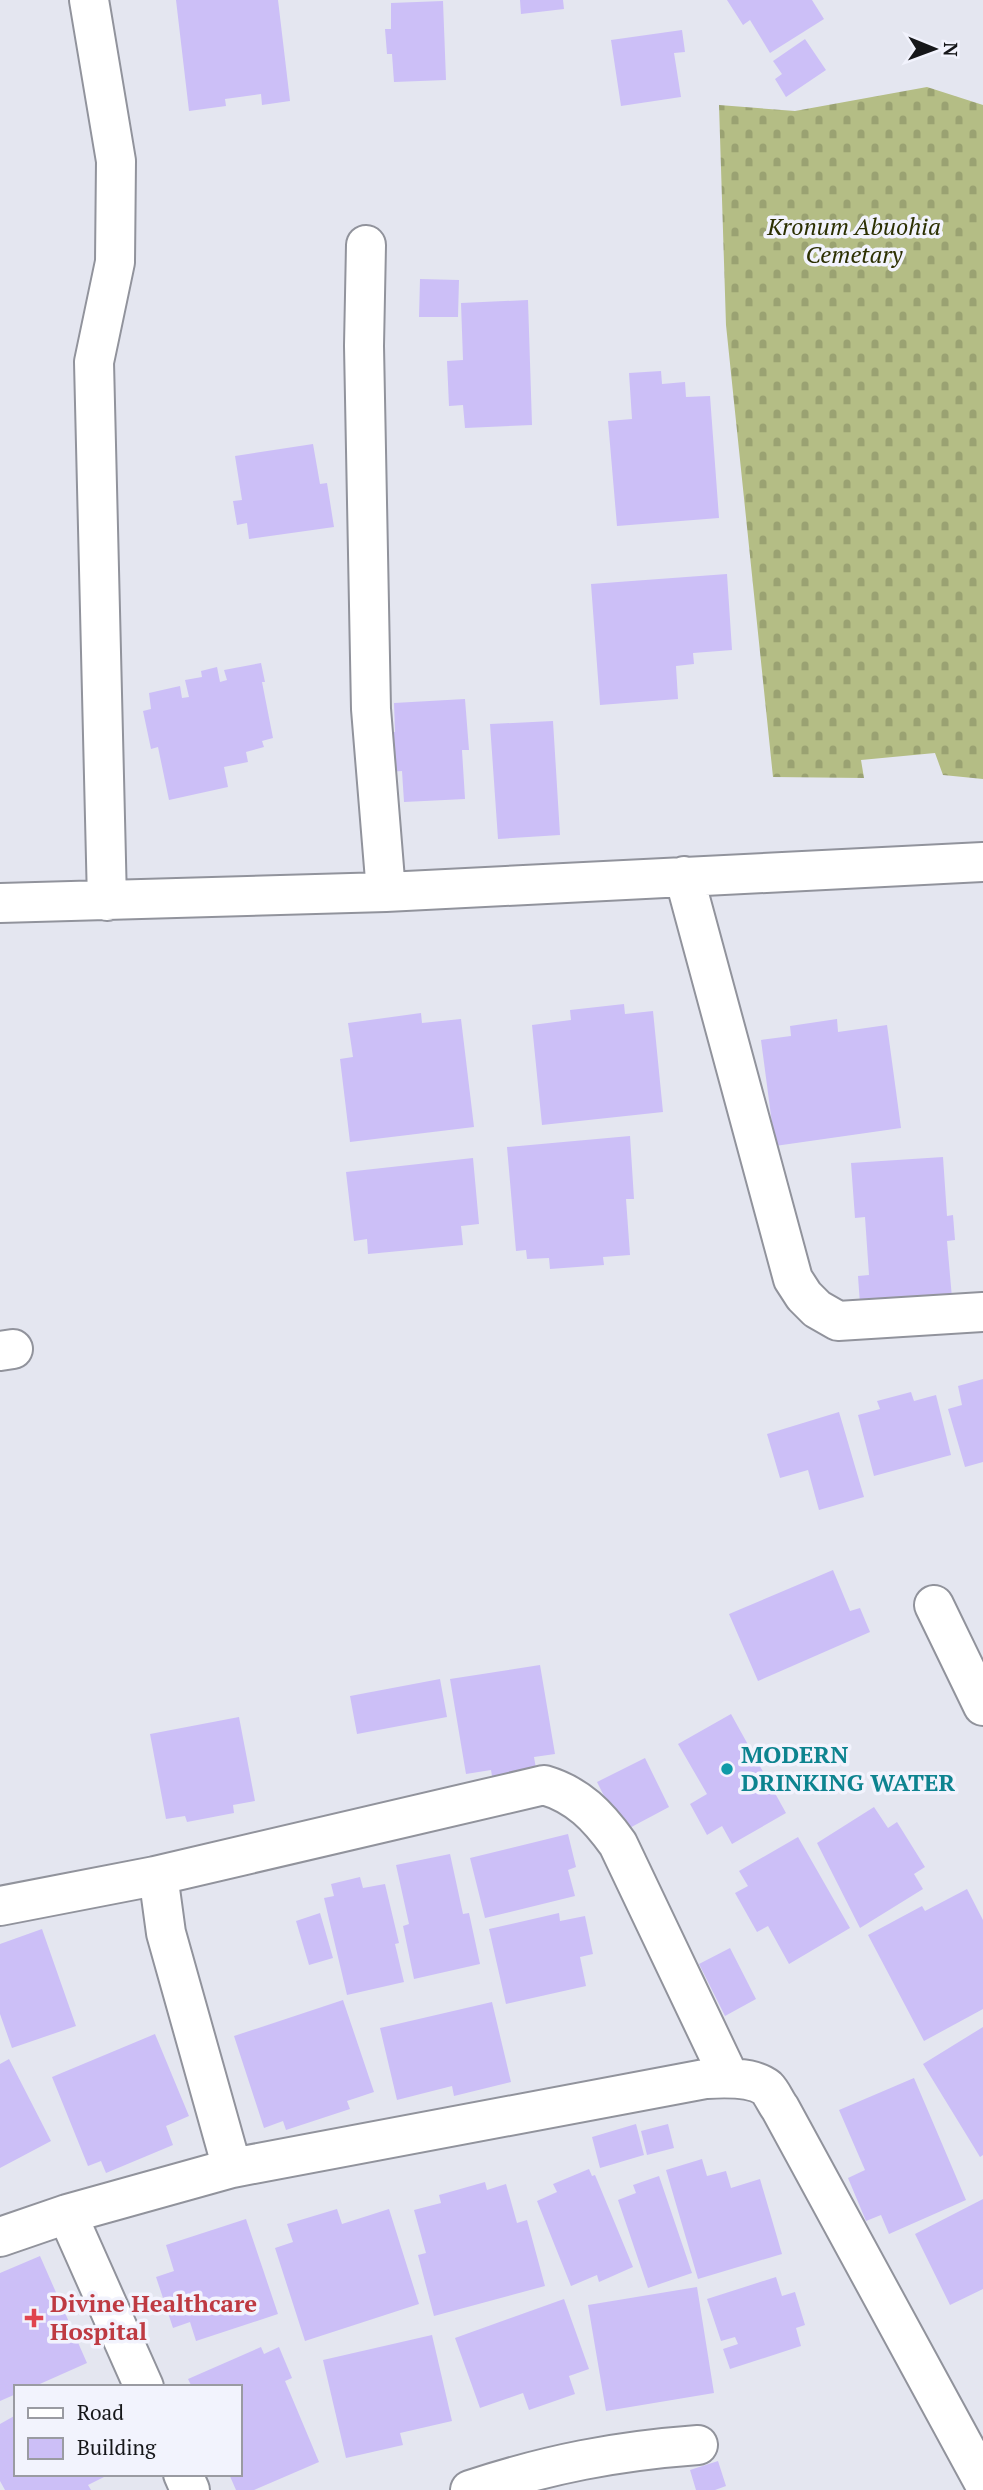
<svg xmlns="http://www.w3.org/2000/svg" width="983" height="2490" font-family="'PT Serif',serif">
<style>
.cemetery{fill:url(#cemetery-stones)}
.building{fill:#ccbff7}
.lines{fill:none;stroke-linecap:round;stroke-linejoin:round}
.minor-casing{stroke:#91939c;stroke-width:42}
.minor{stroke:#fff;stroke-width:38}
.culture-dot{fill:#0f9aa8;stroke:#f2f3fd;stroke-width:2.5}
.health-dot{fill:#e0444e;stroke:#f2f3fd;stroke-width:2.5}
.labels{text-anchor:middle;stroke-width:7;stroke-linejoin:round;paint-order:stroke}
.park-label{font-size:24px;font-style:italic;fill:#2c3002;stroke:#f2f3fd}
.culture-label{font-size:24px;font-weight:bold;fill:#0d838f;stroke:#f2f3fd;text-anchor:start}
.health-label{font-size:24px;font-weight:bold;fill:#be3a42;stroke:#f2f3fd;text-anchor:start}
</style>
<defs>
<pattern id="cemetery-stones" width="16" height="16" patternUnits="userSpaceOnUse" patternTransform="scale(1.75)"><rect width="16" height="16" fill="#b4bd85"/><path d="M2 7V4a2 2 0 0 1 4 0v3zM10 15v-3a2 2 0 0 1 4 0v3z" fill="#9aa272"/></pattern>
</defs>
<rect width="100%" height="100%" fill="#e4e6f0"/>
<path class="cemetery" d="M 927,87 L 983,105 L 983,779 L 943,775 L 935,753 L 861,760 L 864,778 L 773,777 L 726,325 L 719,105 L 795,111 Z"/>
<path class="building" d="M 176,0 L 278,0 L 290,101 L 262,105 L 261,94 L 225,99 L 226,106 L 189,111 Z
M 520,0 L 563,0 L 564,9 L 521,14 Z
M 727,0 L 812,0 L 824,19 L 770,53 L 750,20 L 743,25 Z
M 443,1 L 446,80 L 394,82 L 392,54 L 387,54 L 385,29 L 391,29 L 391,3 Z
M 682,30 L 685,52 L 674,53 L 681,97 L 621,106 L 611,40 Z
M 805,39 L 826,70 L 786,97 L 775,79 L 782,74 L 773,61 Z
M 420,279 L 459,280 L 458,317 L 419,317 Z
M 528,300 L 532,425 L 465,428 L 463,405 L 449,406 L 447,361 L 463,360 L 461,303 Z
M 661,371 L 662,384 L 685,382 L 686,397 L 710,396 L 719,518 L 617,526 L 608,421 L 632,419 L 629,373 Z
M 313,444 L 320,484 L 327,483 L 334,527 L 249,539 L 247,523 L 237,525 L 233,501 L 242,500 L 235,456 Z
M 727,574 L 732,650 L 693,653 L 694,664 L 676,666 L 678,699 L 600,705 L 591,584 Z
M 261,663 L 265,682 L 262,682 L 273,738 L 262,741 L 264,747 L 246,752 L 248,762 L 224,767 L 228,787 L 169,800 L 158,747 L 151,749 L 143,711 L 151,709 L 149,693 L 180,686 L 182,698 L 189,697 L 185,680 L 202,677 L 201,671 L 217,667 L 220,682 L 227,680 L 224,670 Z
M 465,699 L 469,750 L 462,750 L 465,799 L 404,802 L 402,771 L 387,772 L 385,732 L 395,732 L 394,703 Z
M 553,721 L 560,835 L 498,839 L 490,724 Z
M 624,1004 L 625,1014 L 653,1011 L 663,1112 L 542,1125 L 532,1025 L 571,1020 L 570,1010 Z
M 421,1013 L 422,1023 L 461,1019 L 474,1127 L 350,1142 L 340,1059 L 353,1057 L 348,1023 Z
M 837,1019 L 838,1032 L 887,1025 L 901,1128 L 775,1146 L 761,1040 L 791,1036 L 790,1026 Z
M 630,1136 L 634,1199 L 626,1199 L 630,1255 L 603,1257 L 604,1265 L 550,1269 L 549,1258 L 527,1259 L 526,1250 L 516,1251 L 507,1147 Z
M 943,1157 L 947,1216 L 953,1215 L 955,1240 L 947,1241 L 952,1298 L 860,1304 L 858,1276 L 869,1275 L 865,1217 L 855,1218 L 851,1163 Z
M 473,1158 L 479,1224 L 461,1226 L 463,1245 L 368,1254 L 367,1239 L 354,1241 L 346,1172 Z
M 983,1379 L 983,1462 L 965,1467 L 948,1409 L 962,1405 L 958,1386 Z
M 911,1392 L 914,1401 L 936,1395 L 951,1455 L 874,1476 L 858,1415 L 880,1409 L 877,1401 Z
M 839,1412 L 864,1497 L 819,1510 L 808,1470 L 780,1478 L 767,1434 Z
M 833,1570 L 850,1611 L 860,1608 L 870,1632 L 758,1681 L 729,1614 Z
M 540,1665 L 555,1754 L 534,1757 L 537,1774 L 493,1782 L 491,1770 L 466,1774 L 450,1679 Z
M 440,1679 L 447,1717 L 357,1734 L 350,1696 Z
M 731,1714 L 786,1813 L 732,1844 L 722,1826 L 707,1835 L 690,1804 L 707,1794 L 678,1744 Z
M 239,1717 L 255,1801 L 233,1805 L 234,1813 L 187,1822 L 185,1816 L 166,1819 L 150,1734 Z
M 645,1758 L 669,1807 L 622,1832 L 597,1782 Z
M 874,1807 L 888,1828 L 897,1822 L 925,1867 L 914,1874 L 923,1889 L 860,1928 L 817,1843 Z
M 568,1834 L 576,1867 L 568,1870 L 575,1896 L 485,1918 L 470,1858 Z
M 798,1837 L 850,1928 L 789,1964 L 768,1926 L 757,1932 L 735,1893 L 748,1886 L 739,1871 Z
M 450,1854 L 463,1914 L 469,1913 L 480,1964 L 414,1979 L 403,1926 L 409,1924 L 396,1865 Z
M 360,1877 L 363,1888 L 385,1884 L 399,1943 L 395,1944 L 404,1982 L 347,1995 L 324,1898 L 334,1896 L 331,1884 Z
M 967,1889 L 983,1920 L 983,2009 L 924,2041 L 868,1935 L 922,1906 L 925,1911 Z
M 320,1913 L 333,1958 L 309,1965 L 296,1921 Z
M 559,1913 L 560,1921 L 585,1916 L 593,1954 L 580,1957 L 586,1986 L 506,2004 L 489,1929 Z
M 42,1929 L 76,2026 L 12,2048 L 0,2014 L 0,1944 Z
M 730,1948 L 756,1999 L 725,2016 L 699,1964 Z
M 343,2000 L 374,2092 L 347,2101 L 350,2109 L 286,2130 L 283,2121 L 264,2128 L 234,2036 Z
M 492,2002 L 511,2082 L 454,2096 L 452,2086 L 397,2100 L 380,2028 Z
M 983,2027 L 983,2155 L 980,2157 L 923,2064 Z
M 155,2034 L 189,2116 L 166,2126 L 173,2145 L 106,2173 L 101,2161 L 88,2166 L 52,2077 Z
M 9,2059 L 51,2141 L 0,2168 L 0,2064 Z
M 914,2078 L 966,2200 L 889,2234 L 881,2215 L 866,2221 L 848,2178 L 865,2170 L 839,2110 Z
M 636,2124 L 644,2155 L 600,2168 L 592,2137 Z
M 668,2124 L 674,2148 L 647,2155 L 641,2131 Z
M 702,2159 L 707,2176 L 726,2171 L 731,2188 L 760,2179 L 782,2254 L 698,2279 L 666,2170 Z
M 589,2169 L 592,2176 L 595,2175 L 633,2267 L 599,2282 L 597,2275 L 571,2286 L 537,2201 L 557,2192 L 553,2184 Z
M 659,2176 L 692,2273 L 648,2288 L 618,2200 L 636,2193 L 633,2185 Z
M 485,2182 L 487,2190 L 506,2184 L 517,2223 L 527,2220 L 545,2286 L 434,2316 L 418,2255 L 426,2253 L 414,2210 L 441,2203 L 439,2195 Z
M 983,2199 L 983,2289 L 950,2305 L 915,2234 Z
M 337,2209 L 342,2224 L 389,2209 L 419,2304 L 305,2341 L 275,2248 L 293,2242 L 287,2224 Z
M 246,2219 L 278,2314 L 196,2341 L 190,2322 L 173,2328 L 156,2277 L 174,2271 L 166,2245 Z
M 40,2256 L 87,2363 L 33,2387 L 16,2387 L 16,2394 L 0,2401 L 0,2273 Z
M 776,2277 L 782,2296 L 795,2292 L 805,2325 L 796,2328 L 801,2346 L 730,2369 L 723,2349 L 738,2344 L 735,2337 L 721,2341 L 707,2299 Z
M 697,2287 L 714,2393 L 606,2411 L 588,2305 Z
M 564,2299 L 589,2369 L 569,2376 L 575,2394 L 529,2410 L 523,2393 L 480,2408 L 455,2338 Z
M 432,2335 L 452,2421 L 400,2433 L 403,2445 L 346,2458 L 323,2360 Z
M 261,2347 L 264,2354 L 279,2347 L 292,2378 L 285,2381 L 319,2462 L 254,2490 L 236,2490 L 229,2474 L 240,2474 L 240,2387 L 192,2387 L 188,2379 Z
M 16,2415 L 16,2474 L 102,2474 L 104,2477 L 88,2485 L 91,2490 L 5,2490 L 0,2481 L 0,2424 Z
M 718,2461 L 726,2486 L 715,2490 L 696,2490 L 690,2470 Z"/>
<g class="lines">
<g class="minor-casing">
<path id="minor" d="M 89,0 L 116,161 L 115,262 L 94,362 L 107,901
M 366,245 L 364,346 L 371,709 L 386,892
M 684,876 L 793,1279 L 804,1296 L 817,1309 L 838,1321 L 983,1312
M 0,903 L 386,892 L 983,862
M 0,1351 L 13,1349
M 934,1605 L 983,1706
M 0,1906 L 155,1876
M 232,2168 L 166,1933 L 160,1889 L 155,1876 L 544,1785 C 578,1795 598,1816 618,1844 L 729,2077
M 67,2214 L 144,2387
M 0,2237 L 67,2214 L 232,2168 L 705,2079 C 723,2078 752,2076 767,2088 C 772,2093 776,2103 780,2108 L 983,2481
M 183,2474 L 190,2490
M 470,2490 C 549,2464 616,2451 698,2445"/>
</g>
<use href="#minor" class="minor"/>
</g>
<circle class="culture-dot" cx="727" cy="1769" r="7"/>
<path class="health-dot" d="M30.5 2307.5h7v7h7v7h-7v7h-7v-7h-7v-7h7z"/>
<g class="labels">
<g class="park-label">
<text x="854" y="235">Kronum Abuohia<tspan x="854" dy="28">Cemetary</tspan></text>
</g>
<g class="culture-label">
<text x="741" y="1763">MODERN<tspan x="741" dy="28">DRINKING WATER</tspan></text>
</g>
<g class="health-label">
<text x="50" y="2312">Divine Healthcare<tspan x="50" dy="28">Hospital</tspan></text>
</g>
</g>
<rect x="14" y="2385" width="228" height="91" fill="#f2f3fd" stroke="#9a9ba2" stroke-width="2"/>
<rect x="28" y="2408" width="35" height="10" fill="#ffffff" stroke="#9a9ba2" stroke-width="2"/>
<text x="77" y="2420" font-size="21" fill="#16171a">Road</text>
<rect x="28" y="2438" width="35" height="21" fill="#ccbff7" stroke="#9a9ba2" stroke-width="2"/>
<text x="77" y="2455" font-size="21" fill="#16171a">Building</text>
<g transform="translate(934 49) rotate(91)" stroke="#f2f3fd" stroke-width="5" paint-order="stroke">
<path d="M0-5L12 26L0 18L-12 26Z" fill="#16171a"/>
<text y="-10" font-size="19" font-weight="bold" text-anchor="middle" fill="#16171a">N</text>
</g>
</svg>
